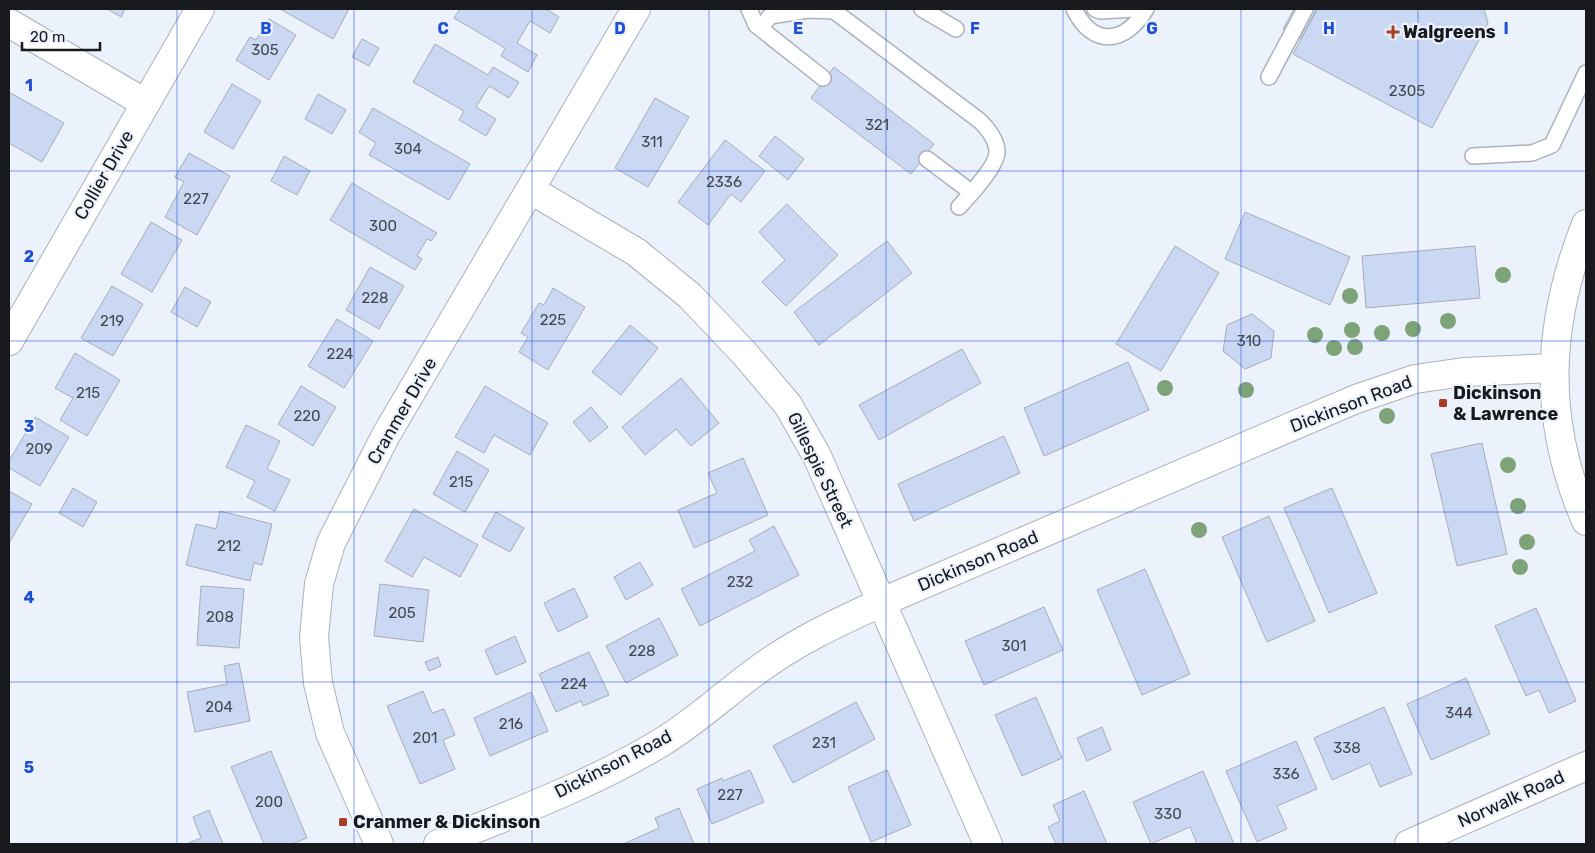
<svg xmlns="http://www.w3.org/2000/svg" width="1595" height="853" font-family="Rubik,sans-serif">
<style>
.building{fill:#cad8f3;stroke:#a8adb7}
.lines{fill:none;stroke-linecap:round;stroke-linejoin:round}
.service-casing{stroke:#acb1bb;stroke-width:18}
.minor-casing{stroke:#acb1bb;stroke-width:30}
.tertiary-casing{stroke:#acb1bb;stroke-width:30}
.service{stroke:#fff;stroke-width:15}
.minor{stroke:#fff;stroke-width:28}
.tertiary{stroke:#fff;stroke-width:28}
.tree{fill:#7fa379}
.grid{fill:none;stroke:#1d4ed8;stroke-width:1;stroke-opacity:0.55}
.poi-dot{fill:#a63e22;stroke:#ecf2fc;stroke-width:2}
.labels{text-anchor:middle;stroke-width:4.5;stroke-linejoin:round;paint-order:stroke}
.number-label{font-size:15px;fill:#444952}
.poi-label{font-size:18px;font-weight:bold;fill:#17191d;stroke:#ecf2fc;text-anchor:start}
.street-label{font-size:18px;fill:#17191d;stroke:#ecf2fc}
.grid-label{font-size:16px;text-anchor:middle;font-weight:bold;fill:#1d4ed8;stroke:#ecf2fc;stroke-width:4.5;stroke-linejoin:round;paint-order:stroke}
</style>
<rect width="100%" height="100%" fill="#ecf2fc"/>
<path class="building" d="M 107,9 L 125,9 L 121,17 Z
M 280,9 L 349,9 L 333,39 Z
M 460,9 L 546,9 L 559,17 L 550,33 L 530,21 L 517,43 L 537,55 L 528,72 L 501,56 L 505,48 L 454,18 Z
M 1294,9 L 1317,10 L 1301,39 L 1283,29 Z
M 1317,9 L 1484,9 L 1488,23 L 1432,128 L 1293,54 Z
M 269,19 L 296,35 L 269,80 L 236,60 L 250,37 L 256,40 Z
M 362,39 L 379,48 L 369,66 L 352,57 Z
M 435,44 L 488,75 L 493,67 L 519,82 L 509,98 L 489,86 L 476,107 L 496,119 L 486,136 L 459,120 L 464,111 L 413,82 Z
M 834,67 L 934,144 L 911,174 L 811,98 Z
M 232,84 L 261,101 L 233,149 L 204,132 Z
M 9,92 L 64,123 L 42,162 L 9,143 Z
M 318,94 L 346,110 L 332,134 L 305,119 Z
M 655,98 L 689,117 L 648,187 L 615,168 Z
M 373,108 L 470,164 L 449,200 L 369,155 L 376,143 L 359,132 Z
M 775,136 L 804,159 L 788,180 L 759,156 Z
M 725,140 L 765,171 L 741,202 L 731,194 L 708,225 L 678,202 Z
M 189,153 L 230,176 L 197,235 L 165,217 L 184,182 L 175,177 Z
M 284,156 L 310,171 L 297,195 L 271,181 Z
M 352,183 L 437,233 L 431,241 L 427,239 L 417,256 L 422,259 L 415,270 L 330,220 Z
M 787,204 L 838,255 L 786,306 L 762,282 L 785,260 L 759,232 Z
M 1245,212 L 1350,257 L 1330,305 L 1225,259 Z
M 151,222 L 182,240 L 152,292 L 121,274 Z
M 887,241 L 912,273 L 819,345 L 794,312 Z
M 1175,246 L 1219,273 L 1161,371 L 1116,344 Z
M 1475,246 L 1480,298 L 1366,308 L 1362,256 Z
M 370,267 L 404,286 L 379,329 L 346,310 Z
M 112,286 L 143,304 L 113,356 L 81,338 Z
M 185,287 L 211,302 L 197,327 L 171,312 Z
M 553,288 L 585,307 L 548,370 L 519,352 L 528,337 L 521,333 L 539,303 L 544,305 Z
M 1252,314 L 1274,331 L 1271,358 L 1245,369 L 1223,351 L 1227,325 Z
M 337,319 L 373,341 L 344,388 L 308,366 Z
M 630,325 L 658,348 L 621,395 L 592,372 Z
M 962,349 L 981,383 L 879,440 L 859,405 Z
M 75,353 L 120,380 L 87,436 L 60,420 L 73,398 L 55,388 Z
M 1128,362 L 1149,410 L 1044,456 L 1024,408 Z
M 681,378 L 719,423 L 691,446 L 676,429 L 645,455 L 622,427 Z
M 301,386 L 336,407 L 313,446 L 278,424 Z
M 485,386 L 548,423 L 530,455 L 494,435 L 484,453 L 455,437 Z
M 591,407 L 608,427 L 590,442 L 573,422 Z
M 35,417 L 69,437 L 40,486 L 9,468 L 9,461 Z
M 246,425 L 280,441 L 267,469 L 290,480 L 275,511 L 247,497 L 255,481 L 226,467 Z
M 1004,436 L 1020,473 L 914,521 L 898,484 Z
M 1482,443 L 1507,554 L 1457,566 L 1431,454 Z
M 457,451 L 489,470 L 465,512 L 433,494 Z
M 743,458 L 768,515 L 694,548 L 678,510 L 717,493 L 708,473 Z
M 73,488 L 97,502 L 83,527 L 59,513 Z
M 1332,488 L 1377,593 L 1329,613 L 1284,508 Z
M 9,491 L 32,504 L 9,543 Z
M 414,509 L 478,545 L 460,577 L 424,557 L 412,577 L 385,561 Z
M 220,511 L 272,524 L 262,565 L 254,563 L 250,581 L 186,565 L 196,524 L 216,529 Z
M 496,512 L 524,528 L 510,552 L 482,537 Z
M 1269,516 L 1315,621 L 1267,642 L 1222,537 Z
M 774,526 L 799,575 L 700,626 L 681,589 L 755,551 L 749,540 Z
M 640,562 L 653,585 L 626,600 L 614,577 Z
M 1145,569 L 1190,674 L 1142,695 L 1097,590 Z
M 380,584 L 429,590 L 423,642 L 374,636 Z
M 201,586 L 244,589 L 239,648 L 197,645 Z
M 574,588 L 588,617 L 558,632 L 544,603 Z
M 1044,607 L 1063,650 L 984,685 L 965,641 Z
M 1536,608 L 1576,701 L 1549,713 L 1539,690 L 1526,696 L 1495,626 Z
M 659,618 L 678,655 L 626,683 L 606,646 Z
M 515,636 L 526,662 L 496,675 L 485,650 Z
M 589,652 L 609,695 L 583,706 L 581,701 L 556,712 L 539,674 Z
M 438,657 L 441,666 L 429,671 L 425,662 Z
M 239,663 L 250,721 L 195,732 L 187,692 L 227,684 L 224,666 Z
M 1466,678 L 1490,734 L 1431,760 L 1407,704 Z
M 423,691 L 432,713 L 444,709 L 455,735 L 443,740 L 455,769 L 420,784 L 387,706 Z
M 531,692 L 548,731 L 490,756 L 474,718 Z
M 1036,697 L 1062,758 L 1022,776 L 995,715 Z
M 856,702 L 875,739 L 793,783 L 773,746 Z
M 1384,707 L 1412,774 L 1380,787 L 1370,763 L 1332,780 L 1314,738 Z
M 1102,727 L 1111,750 L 1087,761 L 1077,738 Z
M 1296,741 L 1317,789 L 1277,806 L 1287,829 L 1257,842 L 1226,771 Z
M 271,751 L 307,838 L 292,844 L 264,844 L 231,767 Z
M 750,770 L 764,802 L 712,824 L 697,789 L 722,778 L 723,781 Z
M 887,770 L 911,825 L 871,842 L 848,787 Z
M 1203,771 L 1234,844 L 1197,844 L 1190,827 L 1151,844 L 1133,802 Z
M 1084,791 L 1107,844 L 1056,844 L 1048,827 L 1060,821 L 1053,805 Z
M 679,808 L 694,844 L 623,844 L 659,828 L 655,818 Z
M 209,810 L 223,844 L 186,844 L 201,838 L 193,817 Z"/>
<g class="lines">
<g class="service-casing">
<path id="service" d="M 749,9 L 756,25 L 823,78
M 922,9 L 956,29
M 1074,9 C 1093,48 1125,44 1146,9
M 1095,9 L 1100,11 L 1135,9
M 761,28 L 770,16 L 808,10 L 834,11 L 980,121 C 988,129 997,141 997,152 C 997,166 969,196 959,207
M 1269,77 L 1305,9
M 1473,156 L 1532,153 L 1552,145 L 1586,73
M 927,159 L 971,192"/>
</g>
<g class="minor-casing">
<path id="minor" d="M 9,23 L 145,103
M 531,190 L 636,252 L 690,296 L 744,353 L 788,405 L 817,456 L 988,844
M 9,341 L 200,9
M 379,844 L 330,733 L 318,683 L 314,637 L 319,584 L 331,543 L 386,435 L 636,9
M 438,844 C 513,813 592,785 662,742 C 698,720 728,691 762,667 C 799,640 841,621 882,602 L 1356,399 L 1415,379 L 1464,372 L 1554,368
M 1409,844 L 1586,766"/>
</g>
<g class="tertiary-casing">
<path id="tertiary" d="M 1586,224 C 1546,326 1542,419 1586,521"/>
</g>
<use href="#service" class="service"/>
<use href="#minor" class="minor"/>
<use href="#tertiary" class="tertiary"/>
</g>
<g class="tree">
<circle cx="1503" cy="275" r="8"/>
<circle cx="1350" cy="296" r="8"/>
<circle cx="1448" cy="321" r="8"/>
<circle cx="1413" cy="329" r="8"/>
<circle cx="1352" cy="330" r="8"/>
<circle cx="1382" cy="333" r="8"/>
<circle cx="1315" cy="335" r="8"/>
<circle cx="1355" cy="347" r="8"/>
<circle cx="1334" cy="348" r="8"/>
<circle cx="1165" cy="388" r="8"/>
<circle cx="1246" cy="390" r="8"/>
<circle cx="1387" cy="416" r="8"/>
<circle cx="1508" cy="465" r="8"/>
<circle cx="1518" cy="506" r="8"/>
<circle cx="1199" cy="530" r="8"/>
<circle cx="1527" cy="542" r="8"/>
<circle cx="1520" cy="567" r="8"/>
</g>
<path class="grid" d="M 177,9 L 177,844M 354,9 L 354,844M 532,9 L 532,844M 709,9 L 709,844M 886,9 L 886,844M 1063,9 L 1063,844M 1241,9 L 1241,844M 1418,9 L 1418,844M 9,171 L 1586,171M 9,341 L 1586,341M 9,512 L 1586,512M 9,682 L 1586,682"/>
<g class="poi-dot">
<path d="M1390.5 24.5h5v5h5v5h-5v5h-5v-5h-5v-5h5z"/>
<rect x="1438" y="398" width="10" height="10" rx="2.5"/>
<rect x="338" y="817" width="10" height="10" rx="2.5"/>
</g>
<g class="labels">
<g class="number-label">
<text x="265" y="55">305</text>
<text x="1407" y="96">2305</text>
<text x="877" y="130">321</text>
<text x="652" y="147">311</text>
<text x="408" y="154">304</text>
<text x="724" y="187">2336</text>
<text x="196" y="204">227</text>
<text x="383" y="231">300</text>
<text x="375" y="303">228</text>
<text x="553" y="325">225</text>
<text x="112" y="326">219</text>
<text x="1249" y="346">310</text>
<text x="340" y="359">224</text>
<text x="88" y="398">215</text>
<text x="307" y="421">220</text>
<text x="39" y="454">209</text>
<text x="461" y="487">215</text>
<text x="229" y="551">212</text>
<text x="740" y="587">232</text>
<text x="402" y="618">205</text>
<text x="220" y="622">208</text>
<text x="1014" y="651">301</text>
<text x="642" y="656">228</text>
<text x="574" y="689">224</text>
<text x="219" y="712">204</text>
<text x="1459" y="718">344</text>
<text x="511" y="729">216</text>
<text x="425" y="743">201</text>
<text x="824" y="748">231</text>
<text x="1347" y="753">338</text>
<text x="1286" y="779">336</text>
<text x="730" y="800">227</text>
<text x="269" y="807">200</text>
<text x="1168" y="819">330</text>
</g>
<g class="poi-label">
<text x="1403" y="38">Walgreens</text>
<text x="1453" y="399">Dickinson<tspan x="1453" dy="21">&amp; Lawrence</tspan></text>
<text x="353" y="828">Cranmer &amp; Dickinson</text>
</g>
<g class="street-label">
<text transform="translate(104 175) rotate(-60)" y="6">Collier Drive</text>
<text transform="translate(1351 404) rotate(-21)" y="6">Dickinson Road</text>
<text transform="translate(402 411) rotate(-60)" y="6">Cranmer Drive</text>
<text transform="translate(820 470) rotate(64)" y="6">Gillespie Street</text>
<text transform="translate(978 561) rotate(-23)" y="6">Dickinson Road</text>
<text transform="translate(613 764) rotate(-27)" y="6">Dickinson Road</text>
<text transform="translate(1511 799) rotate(-24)" y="6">Norwalk Road</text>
</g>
</g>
<g class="grid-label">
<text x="266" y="34">B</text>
<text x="443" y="34">C</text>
<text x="620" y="34">D</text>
<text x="798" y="34">E</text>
<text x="975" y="34">F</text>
<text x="1152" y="34">G</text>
<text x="1329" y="34">H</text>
<text x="1506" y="34">I</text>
<text x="29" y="91">1</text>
<text x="29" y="262">2</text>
<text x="29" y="432">3</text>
<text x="29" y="603">4</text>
<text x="29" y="773">5</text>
</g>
<rect width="1595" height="853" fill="none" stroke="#17191d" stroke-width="20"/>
<path d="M22 42v8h78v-8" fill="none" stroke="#17191d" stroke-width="2.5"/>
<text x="30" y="42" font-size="15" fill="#17191d" stroke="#ecf2fc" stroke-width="4" paint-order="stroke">20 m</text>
</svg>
